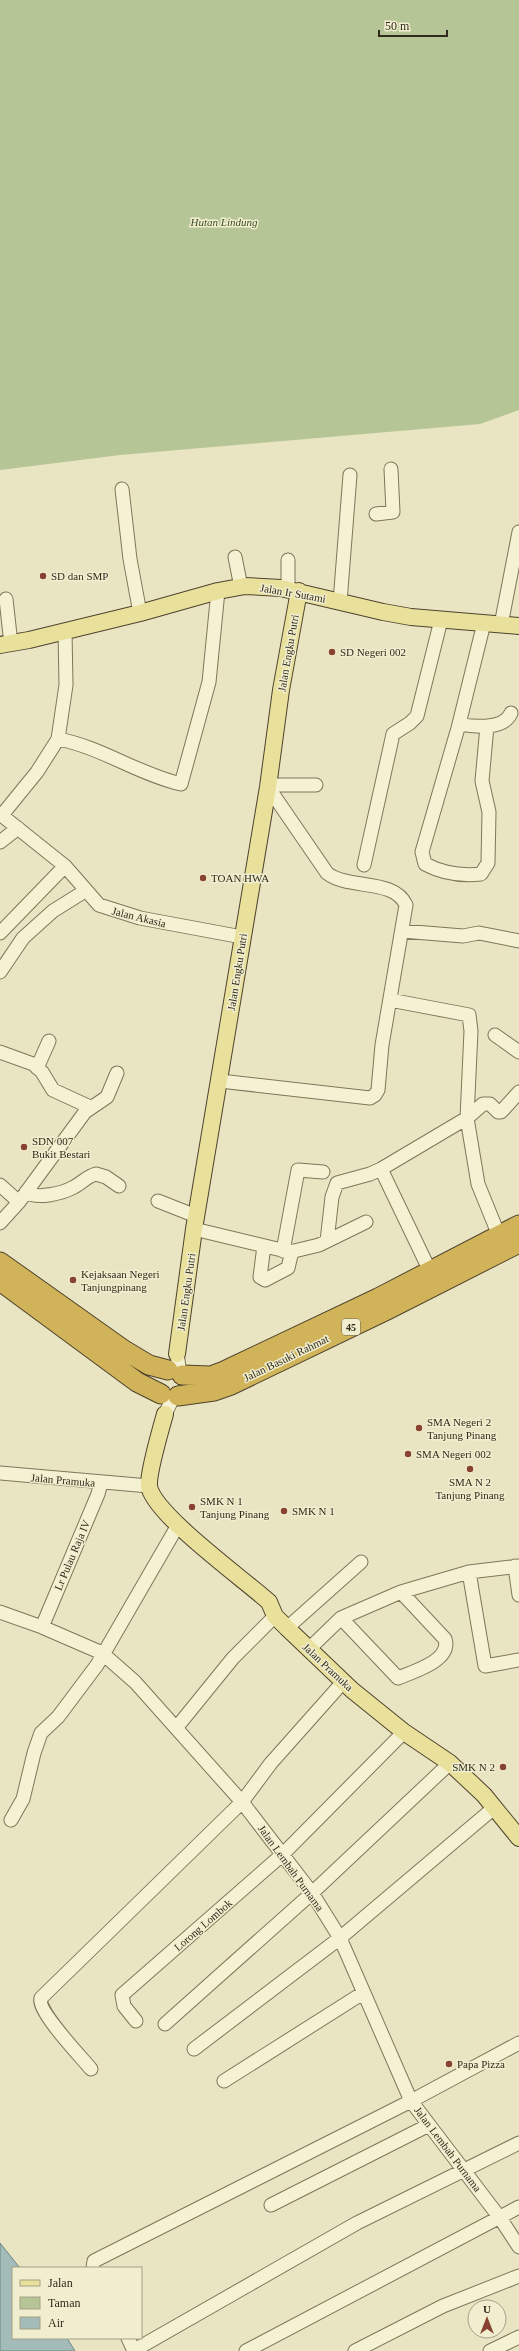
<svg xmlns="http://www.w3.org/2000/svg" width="519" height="2351" font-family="'Times New Roman',serif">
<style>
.green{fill:#b6c596}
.water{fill:#a3bbb9;stroke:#6b8886}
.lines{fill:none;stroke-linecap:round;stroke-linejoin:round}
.minor-casing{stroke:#80765a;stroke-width:15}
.major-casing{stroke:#4e432e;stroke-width:18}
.highway-casing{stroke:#4e432e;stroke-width:21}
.minor{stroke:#f5f1d3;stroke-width:13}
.major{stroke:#e9e09b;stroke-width:16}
.highway{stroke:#d1b359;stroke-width:19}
.poi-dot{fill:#894130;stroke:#f1eecf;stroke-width:1.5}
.labels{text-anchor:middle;stroke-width:3;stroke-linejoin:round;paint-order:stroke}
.shield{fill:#f1eecf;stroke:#6b6652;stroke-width:1}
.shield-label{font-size:10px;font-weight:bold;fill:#312b1d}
.park-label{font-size:11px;font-style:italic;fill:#3b4c26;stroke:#f1eecf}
.poi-label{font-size:11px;fill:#312b1d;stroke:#f1eecf;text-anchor:start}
.street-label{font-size:11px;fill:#312b1d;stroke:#f1eecf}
</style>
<rect width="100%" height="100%" fill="#e9e4c1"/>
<path class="green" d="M 0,0 L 519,0 L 519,410 L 480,424 L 120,455 L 0,470 Z"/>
<path class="water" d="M 0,2243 L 20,2268 L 13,2268 L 13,2338 L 67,2338 L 75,2351 L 0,2351 Z"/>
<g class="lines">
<g class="minor-casing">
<path id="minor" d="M 122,489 L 130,559 L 140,613
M 376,514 L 393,512 L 391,469
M 235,557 L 241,587
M 288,560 L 288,590
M 6,599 L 11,644
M 340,602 L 350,475
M 484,623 L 458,728 L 422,852 L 425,864 C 442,873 462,876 481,874 L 488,863 L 489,812 L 482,781 L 487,726
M 501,625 L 519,532
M 459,724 C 474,727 504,730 511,713
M 58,739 L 66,685 L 65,631
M 268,785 L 316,785
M 0,814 L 65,866 L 99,905 L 140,918 L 242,937
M 2,815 L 37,772 L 58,739 C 101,747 138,774 181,784 L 209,682 L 218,591
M 0,842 L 18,828
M 364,865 L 393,734 L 410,723 L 417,716 L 441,620
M 402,931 L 463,936 L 479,933 L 519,941
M 0,933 L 65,866
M 0,972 L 23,938 L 53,911 L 85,891
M 390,1000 L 469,1015 L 471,1031 L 467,1118 L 478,1184 L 502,1243
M 495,1035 L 519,1052
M 0,1052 L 33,1064 L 42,1072 L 53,1090 L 90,1107
M 37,1068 L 49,1041
M 220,1081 L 370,1098 L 375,1095 L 378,1090 L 382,1045 L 406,905 C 394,878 348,890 327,873 L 268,787
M 381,1169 L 430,1271
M 0,1185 L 19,1202
M 26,1192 C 37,1200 63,1193 74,1187 C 82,1183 87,1176 96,1174 L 106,1177 L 119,1186
M 158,1201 L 196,1216
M 0,1223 L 19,1202 L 85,1112 L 107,1097 L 117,1073
M 194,1229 L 290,1252 L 319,1245 L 366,1222
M 327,1241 L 332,1197 L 337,1183 L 370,1174 L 381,1169 L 467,1118 L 483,1104 L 490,1104 L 498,1112 L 501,1112 L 519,1092
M 264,1246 L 260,1277 L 265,1280 L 288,1268 L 292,1251
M 283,1251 L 298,1170 L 323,1172
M 177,1354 L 180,1373
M 165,1414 L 173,1398
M 0,1473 L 149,1486
M 515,1566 L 519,1595
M 469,1572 L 485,1666 L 519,1660
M 0,1612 L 42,1627 L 102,1653 L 135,1682 L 242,1802 L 312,1893 L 340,1938 L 411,2101 L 500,2218 L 519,2247
M 341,1618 L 398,1678 C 412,1672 452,1661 445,1639 L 401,1592
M 42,1627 L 98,1494 L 101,1483
M 287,1628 L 361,1562
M 309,1649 L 341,1618 L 401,1592 L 469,1572 L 519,1566
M 177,1727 L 233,1658 L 275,1616
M 11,1820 L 23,1799 L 34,1753 L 41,1733 L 58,1717 L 97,1665 L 178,1525
M 136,2021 L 124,2006 L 122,1995 L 283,1854 L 404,1732
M 165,2024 L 312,1893 L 450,1763
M 194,2049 L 340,1938 L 495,1807
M 91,2069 C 82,2058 36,2010 41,1998 L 242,1802 L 271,1763 L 343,1682
M 224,2081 L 363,1993
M 271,2205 L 429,2125
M 93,2268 L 94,2261 L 411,2101 L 519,2043
M 128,2338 L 134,2351
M 133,2351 L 357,2223 L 519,2143
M 246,2351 L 519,2207
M 355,2351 L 443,2306 L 519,2276
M 490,2351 L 519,2337"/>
</g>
<g class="major-casing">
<path id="major" d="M 0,645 L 29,640 L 140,613 L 218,591 L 245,586 L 281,588 L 383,612 L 411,617 L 519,626
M 177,1354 L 194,1229 L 268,787 L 281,690 L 299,591
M 165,1414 C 161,1428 148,1474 149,1486 C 153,1514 245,1580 269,1602 L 275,1616 L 287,1628 L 352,1690 L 404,1732 L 450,1763 L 484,1795 L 519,1838"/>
</g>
<g class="highway-casing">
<path id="highway" d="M 0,1262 L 124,1350 L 149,1365 L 168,1370
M 0,1281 L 137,1382 L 161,1394
M 182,1375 L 211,1376 L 224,1371 L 378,1298 L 519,1225
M 178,1396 L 214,1391 L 231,1385 L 387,1310 L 519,1243"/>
</g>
<use href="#minor" class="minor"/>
<use href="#major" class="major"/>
<use href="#highway" class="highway"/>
</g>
<g class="poi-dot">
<circle cx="43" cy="576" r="4"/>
<circle cx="332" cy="652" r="4"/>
<circle cx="203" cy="878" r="4"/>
<circle cx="24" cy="1147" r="4"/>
<circle cx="73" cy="1280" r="4"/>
<circle cx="419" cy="1428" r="4"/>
<circle cx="408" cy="1454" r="4"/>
<circle cx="470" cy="1469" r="4"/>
<circle cx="192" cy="1507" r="4"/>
<circle cx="284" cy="1511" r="4"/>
<circle cx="503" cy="1767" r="4"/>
<circle cx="449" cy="2064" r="4"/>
</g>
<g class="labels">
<rect class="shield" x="342" y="1319" width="18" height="16" rx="3"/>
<g class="shield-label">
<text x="351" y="1331">45</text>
</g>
<g class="park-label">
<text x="224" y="226">Hutan Lindung</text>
</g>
<g class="poi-label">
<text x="51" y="580">SD dan SMP</text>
<text x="340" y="656">SD Negeri 002</text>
<text x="211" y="882">TOAN HWA</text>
<text x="32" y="1145">SDN 007<tspan x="32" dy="13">Bukit Bestari</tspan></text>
<text x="81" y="1278">Kejaksaan Negeri<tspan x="81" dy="13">Tanjungpinang</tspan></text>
<text x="427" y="1426">SMA Negeri 2<tspan x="427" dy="13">Tanjung Pinang</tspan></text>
<text x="416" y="1458">SMA Negeri 002</text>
<text x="470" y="1486" text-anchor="middle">SMA N 2<tspan x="470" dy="13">Tanjung Pinang</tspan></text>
<text x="200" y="1505">SMK N 1<tspan x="200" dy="13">Tanjung Pinang</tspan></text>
<text x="292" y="1515">SMK N 1</text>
<text x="495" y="1771" text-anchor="end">SMK N 2</text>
<text x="457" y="2068">Papa Pizza</text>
</g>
<g class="street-label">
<text transform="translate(293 593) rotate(10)" y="4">Jalan Ir Sutami</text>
<text transform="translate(288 653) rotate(-80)" y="4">Jalan Engku Putri</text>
<text transform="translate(139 917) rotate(14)" y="4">Jalan Akasia</text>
<text transform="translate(237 972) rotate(-81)" y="4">Jalan Engku Putri</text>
<text transform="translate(186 1292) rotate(-82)" y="4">Jalan Engku Putri</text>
<text transform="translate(286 1358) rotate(-26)" y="4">Jalan Basuki Rahmat</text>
<text transform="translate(63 1480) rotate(5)" y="4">Jalan Pramuka</text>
<text transform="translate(72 1555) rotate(-67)" y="4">Lr Pulau Raja IV</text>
<text transform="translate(328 1667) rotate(43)" y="4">Jalan Pramuka</text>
<text transform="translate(291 1868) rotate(54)" y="4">Jalan Lembah Purnama</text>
<text transform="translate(203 1925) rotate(-41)" y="4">Lorong Lombok</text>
<text transform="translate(448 2149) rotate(53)" y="4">Jalan Lembah Purnama</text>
</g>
</g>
<rect x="12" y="2267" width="130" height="72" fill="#f1eecf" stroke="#a4a088"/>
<rect x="20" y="2280" width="20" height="6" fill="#e9e09b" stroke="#a4a088"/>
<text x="48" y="2287" font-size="12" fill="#312b1d">Jalan</text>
<rect x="20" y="2297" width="20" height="12" fill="#b6c596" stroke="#a4a088"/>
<text x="48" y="2307" font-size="12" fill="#312b1d">Taman</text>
<rect x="20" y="2317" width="20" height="12" fill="#a3bbb9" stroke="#a4a088"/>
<text x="48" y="2327" font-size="12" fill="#312b1d">Air</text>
<g transform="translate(487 2319)"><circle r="19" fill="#f1eecf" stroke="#a4a088"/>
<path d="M0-3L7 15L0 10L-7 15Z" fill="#894130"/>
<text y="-6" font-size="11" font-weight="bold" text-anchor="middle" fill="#312b1d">U</text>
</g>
<path d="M379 30v6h68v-6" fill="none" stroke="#312b1d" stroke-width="2"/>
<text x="385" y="30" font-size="12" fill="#312b1d" stroke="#f1eecf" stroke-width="3" paint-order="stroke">50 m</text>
</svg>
